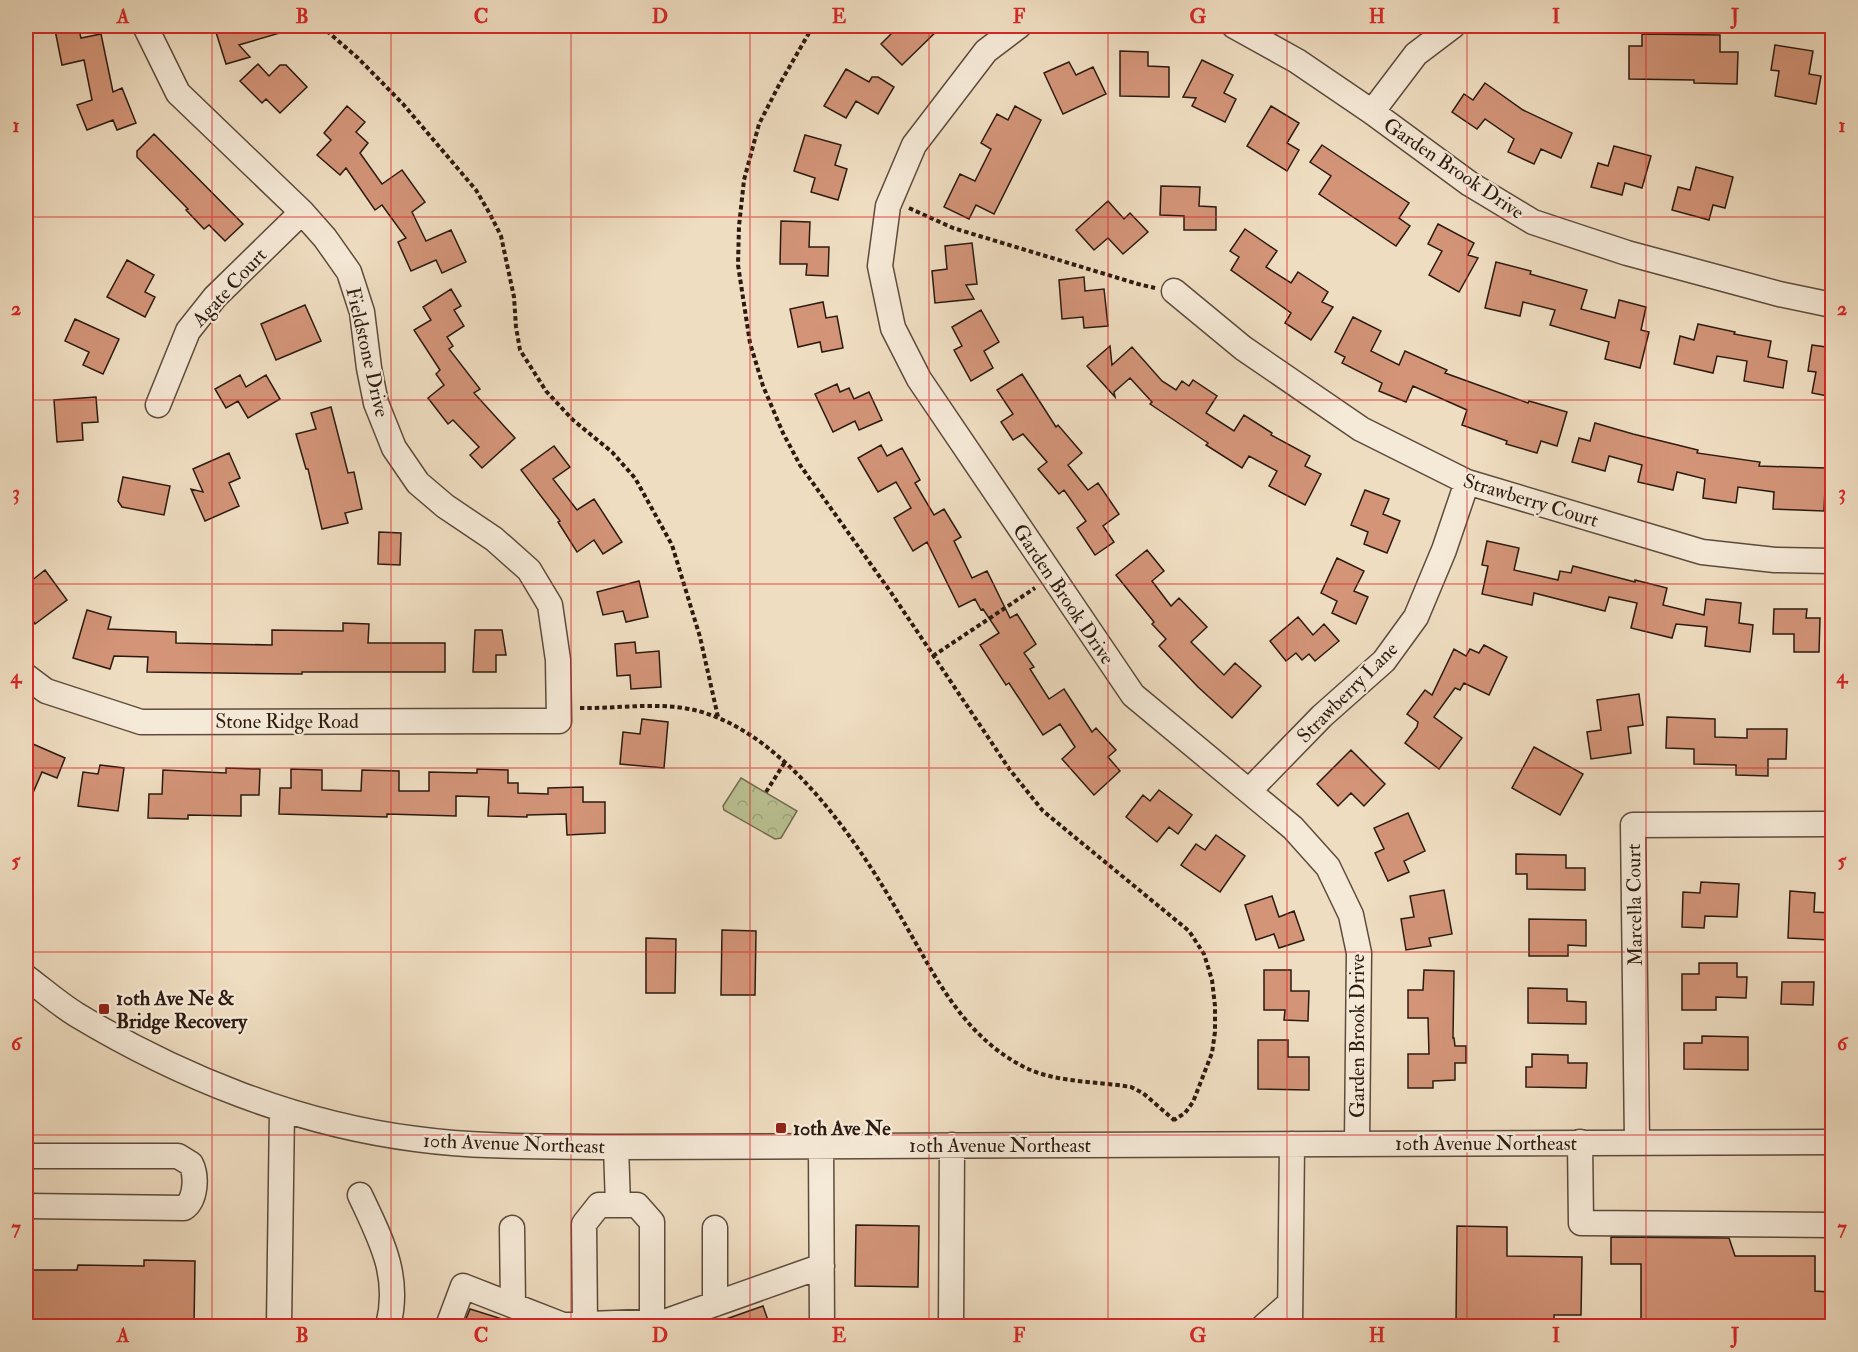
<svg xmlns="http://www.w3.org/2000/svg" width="1858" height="1352" font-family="'IM FELL Double Pica',serif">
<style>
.park{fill:url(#park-crowns);stroke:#736e51;stroke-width:1.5}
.building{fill:#d39478;stroke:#2c1a10;stroke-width:1.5}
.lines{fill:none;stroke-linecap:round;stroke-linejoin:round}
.minor-casing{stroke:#5d4b3c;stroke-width:27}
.path{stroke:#2c1a10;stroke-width:4;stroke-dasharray:4.5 3;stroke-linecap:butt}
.minor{stroke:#f5e9d7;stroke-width:24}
.grid{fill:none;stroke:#d62828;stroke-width:1.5;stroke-opacity:0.55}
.poi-dot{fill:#8f2418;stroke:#f5e9d7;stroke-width:2}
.labels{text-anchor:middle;stroke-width:4.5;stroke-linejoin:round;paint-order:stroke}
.street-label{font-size:20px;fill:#2c1a10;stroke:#f5e9d7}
.poi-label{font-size:20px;font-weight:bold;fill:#2c1a10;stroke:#f5e9d7;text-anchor:start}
.neatline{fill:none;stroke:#d62828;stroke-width:2}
.grid-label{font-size:20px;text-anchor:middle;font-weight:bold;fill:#d62828}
</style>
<defs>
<pattern id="park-crowns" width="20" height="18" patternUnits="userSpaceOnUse" patternTransform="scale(1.5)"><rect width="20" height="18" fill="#bac192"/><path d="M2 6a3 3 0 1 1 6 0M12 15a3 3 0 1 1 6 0" fill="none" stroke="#a0a57d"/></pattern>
</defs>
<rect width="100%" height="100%" fill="#efddc1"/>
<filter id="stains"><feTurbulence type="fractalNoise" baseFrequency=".00333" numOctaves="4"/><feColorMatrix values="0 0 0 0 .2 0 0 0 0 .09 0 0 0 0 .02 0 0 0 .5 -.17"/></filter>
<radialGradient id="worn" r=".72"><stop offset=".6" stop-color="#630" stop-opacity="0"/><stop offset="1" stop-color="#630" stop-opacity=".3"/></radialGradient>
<path class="park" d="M 741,778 L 797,811 L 781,838 L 775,839 L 724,810 L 723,806 Z"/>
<path class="building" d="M 78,26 L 81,38 L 101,34 L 113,92 L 122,88 L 136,123 L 117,130 L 113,120 L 87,130 L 77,105 L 92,100 L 84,60 L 62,65 L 55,30 Z
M 214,26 L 290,26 L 290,30 L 239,45 L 250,57 L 226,64 Z
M 899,26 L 942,26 L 902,65 L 881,44 Z
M 1642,34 L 1720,35 L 1720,52 L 1738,52 L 1737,84 L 1694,83 L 1694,80 L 1629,79 L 1629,46 L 1642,46 Z
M 1775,45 L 1813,51 L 1809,74 L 1821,76 L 1816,104 L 1775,96 L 1779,71 L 1771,70 Z
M 1120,51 L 1148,52 L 1148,66 L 1169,67 L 1169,97 L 1120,96 Z
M 1202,60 L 1233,75 L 1224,93 L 1236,99 L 1225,122 L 1192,106 L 1196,98 L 1183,97 Z
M 1069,62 L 1076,75 L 1093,67 L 1106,94 L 1063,114 L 1044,73 Z
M 258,64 L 269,76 L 280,65 L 286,65 L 307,87 L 280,113 L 266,99 L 262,103 L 240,81 Z
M 846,69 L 869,82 L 872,77 L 878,77 L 894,87 L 878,114 L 856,101 L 846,118 L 824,106 Z
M 1485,83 L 1523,110 L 1572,133 L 1561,158 L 1541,149 L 1534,164 L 1508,152 L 1514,139 L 1485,119 L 1477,129 L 1452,112 L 1464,94 L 1473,100 Z
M 347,106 L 365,122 L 356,132 L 368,143 L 360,153 L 382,184 L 402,170 L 425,202 L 412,212 L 426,241 L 451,230 L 466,262 L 442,273 L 436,260 L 411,271 L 398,242 L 406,238 L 382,205 L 375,210 L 346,168 L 340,175 L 317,155 L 331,140 L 324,133 Z
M 1015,106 L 1041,120 L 994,214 L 976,205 L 969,219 L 944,207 L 960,174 L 975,181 L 991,149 L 981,143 L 997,114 L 1008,120 Z
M 1271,106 L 1299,123 L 1287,143 L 1299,150 L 1287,171 L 1247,146 Z
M 154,134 L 243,224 L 225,241 L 209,225 L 204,229 L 186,210 L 188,209 L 137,157 L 137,151 Z
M 805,135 L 841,145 L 835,165 L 847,169 L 838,200 L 811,192 L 815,178 L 794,171 Z
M 1322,145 L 1409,203 L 1399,218 L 1410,226 L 1396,246 L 1319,194 L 1331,176 L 1310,162 Z
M 1614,146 L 1651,156 L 1642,188 L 1625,183 L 1622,195 L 1591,187 L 1598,163 L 1608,166 Z
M 1696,167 L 1733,177 L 1725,208 L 1713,205 L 1709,220 L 1672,210 L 1678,187 L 1690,190 Z
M 1161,186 L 1200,187 L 1199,206 L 1216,207 L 1216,230 L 1184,230 L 1184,216 L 1160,215 Z
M 1108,201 L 1124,219 L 1130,213 L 1148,232 L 1123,254 L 1108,238 L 1094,250 L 1076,230 Z
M 781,221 L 810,222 L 809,247 L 829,247 L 828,276 L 806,275 L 807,264 L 780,264 Z
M 1438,224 L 1474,243 L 1468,255 L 1478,258 L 1459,292 L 1429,275 L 1442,251 L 1428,244 Z
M 1245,229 L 1277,251 L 1266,267 L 1291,283 L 1298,272 L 1328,292 L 1322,302 L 1333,307 L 1311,340 L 1285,323 L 1291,313 L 1231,270 L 1239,257 L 1230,251 Z
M 972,243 L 977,284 L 966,285 L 974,299 L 935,303 L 932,271 L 947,269 L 945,246 Z
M 127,260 L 154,275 L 145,292 L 155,297 L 145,317 L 107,297 Z
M 1496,262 L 1531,271 L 1530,274 L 1587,290 L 1581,309 L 1615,318 L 1619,300 L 1646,307 L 1641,330 L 1649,332 L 1640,368 L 1605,359 L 1609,342 L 1550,325 L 1555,310 L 1523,302 L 1520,316 L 1485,308 Z
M 1084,277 L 1085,291 L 1104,289 L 1108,326 L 1084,328 L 1083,317 L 1062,319 L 1059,280 Z
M 451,289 L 461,306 L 454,310 L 464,326 L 447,337 L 453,346 L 449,349 L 480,389 L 474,393 L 515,438 L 482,468 L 470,455 L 479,447 L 453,420 L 448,424 L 428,398 L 444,385 L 436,374 L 440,370 L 414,330 L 431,320 L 423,307 Z
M 823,302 L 826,318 L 837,316 L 843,348 L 822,352 L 820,342 L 798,347 L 790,309 Z
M 305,305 L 321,341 L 276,360 L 261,324 Z
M 981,310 L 999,342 L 984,351 L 993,368 L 971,381 L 954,350 L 962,346 L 952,327 Z
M 1353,317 L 1381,331 L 1371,351 L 1399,365 L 1405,351 L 1447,370 L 1445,373 L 1528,403 L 1529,401 L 1567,412 L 1557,446 L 1541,441 L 1537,453 L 1506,444 L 1507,441 L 1462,425 L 1467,410 L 1413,386 L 1406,402 L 1379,391 L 1382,383 L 1342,363 L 1345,357 L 1335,352 Z
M 75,319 L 119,339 L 103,374 L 83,365 L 89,352 L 65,341 Z
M 1698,324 L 1735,332 L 1734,334 L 1771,341 L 1768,357 L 1787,361 L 1783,388 L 1744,381 L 1747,361 L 1717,356 L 1713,373 L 1674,364 L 1680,336 L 1694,340 Z
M 1812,345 L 1833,348 L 1833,397 L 1812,393 L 1816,372 L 1808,371 Z
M 1110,346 L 1112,365 L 1132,347 L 1162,381 L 1176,390 L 1182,381 L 1189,386 L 1193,380 L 1217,396 L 1206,413 L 1234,431 L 1244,415 L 1272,433 L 1271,435 L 1310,456 L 1305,466 L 1321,474 L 1305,505 L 1269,486 L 1277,471 L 1249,456 L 1242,468 L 1206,445 L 1208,443 L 1150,404 L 1152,402 L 1130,378 L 1114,392 L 1115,397 L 1087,366 Z
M 1022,374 L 1056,427 L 1058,425 L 1082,453 L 1068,465 L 1088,490 L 1098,483 L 1119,514 L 1103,526 L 1114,542 L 1095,555 L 1077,528 L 1086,521 L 1064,490 L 1059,494 L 1038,469 L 1047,462 L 1023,434 L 1013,440 L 1001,422 L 1013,414 L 997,390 Z
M 240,375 L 246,387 L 266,375 L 280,399 L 248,418 L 238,401 L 226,408 L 215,389 Z
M 837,384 L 840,392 L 849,388 L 854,399 L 869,392 L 882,420 L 859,430 L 855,421 L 833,432 L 815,394 Z
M 96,397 L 98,422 L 82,423 L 83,440 L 57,442 L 54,400 Z
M 331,407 L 348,473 L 354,472 L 362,509 L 345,513 L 348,523 L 322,529 L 308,469 L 306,469 L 296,434 L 316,429 L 311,413 Z
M 1595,423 L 1633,434 L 1698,450 L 1697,453 L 1760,462 L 1759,466 L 1826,468 L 1824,511 L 1773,509 L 1774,492 L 1738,487 L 1736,503 L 1703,498 L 1705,479 L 1677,472 L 1673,490 L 1638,482 L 1642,465 L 1609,456 L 1605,471 L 1572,462 L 1579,438 L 1590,441 Z
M 881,445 L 887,456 L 902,448 L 920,480 L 915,483 L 934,515 L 944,509 L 961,537 L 954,541 L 972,578 L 987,571 L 1010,618 L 1017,614 L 1036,644 L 1024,653 L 1034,667 L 1030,669 L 1049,699 L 1064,689 L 1092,732 L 1096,728 L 1116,750 L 1108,757 L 1120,771 L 1094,795 L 1062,759 L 1075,747 L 1060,724 L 1043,735 L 1009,683 L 1006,685 L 980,645 L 999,633 L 983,609 L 981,610 L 975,599 L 959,607 L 927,542 L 913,551 L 894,518 L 911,508 L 896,482 L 878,492 L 858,458 Z
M 554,446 L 570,467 L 553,479 L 577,510 L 594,499 L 622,542 L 603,554 L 594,540 L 577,552 L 558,522 L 560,521 L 521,470 Z
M 229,453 L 240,478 L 229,483 L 239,506 L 205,521 L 191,489 L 203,492 L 193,469 Z
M 123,477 L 170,486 L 164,515 L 122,507 L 118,501 Z
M 1365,490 L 1389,499 L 1383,514 L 1400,521 L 1387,553 L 1364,544 L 1368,532 L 1351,525 Z
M 379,532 L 401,533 L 400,565 L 378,564 Z
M 1487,541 L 1519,548 L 1514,570 L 1558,580 L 1560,571 L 1571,573 L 1573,566 L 1635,582 L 1635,580 L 1667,588 L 1663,605 L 1704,615 L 1706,599 L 1741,603 L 1739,623 L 1753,625 L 1750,652 L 1705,646 L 1707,627 L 1676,624 L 1672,638 L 1631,628 L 1637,603 L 1609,597 L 1605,611 L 1534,593 L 1532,605 L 1482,594 L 1488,566 L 1482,565 Z
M 1147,550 L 1164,571 L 1152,581 L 1171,606 L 1179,598 L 1207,627 L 1191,642 L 1224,675 L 1235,663 L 1261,686 L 1232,718 L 1198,687 L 1159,646 L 1166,639 L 1152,624 L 1154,622 L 1116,575 Z
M 1337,558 L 1364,571 L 1354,591 L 1368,597 L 1356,624 L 1332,613 L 1337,601 L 1321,593 Z
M 45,570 L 67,600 L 35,624 L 26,610 L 26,585 Z
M 639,581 L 648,617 L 626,622 L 623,611 L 603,615 L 597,592 Z
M 1774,609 L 1807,609 L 1806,618 L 1820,618 L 1819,652 L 1794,652 L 1794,634 L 1773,634 Z
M 87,610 L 111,617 L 108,629 L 176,632 L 176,643 L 272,645 L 272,630 L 343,631 L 343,623 L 369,624 L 368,643 L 445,643 L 445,672 L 302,672 L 302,674 L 147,672 L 148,657 L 114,656 L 110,669 L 73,658 Z
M 1298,617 L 1313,635 L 1324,624 L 1339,641 L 1315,661 L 1309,654 L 1302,660 L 1296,653 L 1286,661 L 1270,641 Z
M 475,630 L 502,630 L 506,655 L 496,655 L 496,672 L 473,672 Z
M 635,642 L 636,653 L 659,651 L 661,687 L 631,689 L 630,675 L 617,676 L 615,644 Z
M 1484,645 L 1507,657 L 1489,695 L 1464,683 L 1460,690 L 1455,688 L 1434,717 L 1462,738 L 1439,769 L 1405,743 L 1417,727 L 1418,722 L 1407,714 L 1425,690 L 1432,695 L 1454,649 L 1466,656 L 1470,649 L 1479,653 Z
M 1639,694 L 1643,725 L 1628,727 L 1631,753 L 1591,759 L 1587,732 L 1601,730 L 1597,700 Z
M 1667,717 L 1715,719 L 1715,737 L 1747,738 L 1747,729 L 1787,729 L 1786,759 L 1768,759 L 1768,776 L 1736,775 L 1736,765 L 1694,764 L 1694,749 L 1666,748 Z
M 642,719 L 668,722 L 664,768 L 620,764 L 623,732 L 640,734 Z
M 26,741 L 65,758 L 57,778 L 42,772 L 26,809 Z
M 1534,747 L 1583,774 L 1560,815 L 1512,788 Z
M 1351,750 L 1385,784 L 1364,806 L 1351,793 L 1338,806 L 1317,784 Z
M 100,765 L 124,768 L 118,811 L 78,806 L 83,772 L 98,774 Z
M 226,768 L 260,769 L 259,795 L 241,795 L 241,816 L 188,815 L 188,819 L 148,818 L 149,794 L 162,794 L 163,770 L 226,773 Z
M 291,769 L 322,770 L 322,790 L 361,791 L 362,770 L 399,771 L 399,791 L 429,791 L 429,772 L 477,773 L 477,769 L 508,770 L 508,783 L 518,783 L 518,793 L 548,794 L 548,788 L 583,787 L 583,802 L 605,802 L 605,833 L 567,835 L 566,814 L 527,815 L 527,817 L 488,816 L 489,797 L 456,796 L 456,816 L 387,814 L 387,817 L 279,814 L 280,788 L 291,788 Z
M 1159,790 L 1192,815 L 1178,834 L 1169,827 L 1157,842 L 1126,817 L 1143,795 L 1150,801 Z
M 1408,813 L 1425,851 L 1404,861 L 1409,872 L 1388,881 L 1375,853 L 1384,849 L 1374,828 Z
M 1216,835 L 1245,856 L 1220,892 L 1181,865 L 1196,844 L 1205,850 Z
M 1516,854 L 1566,855 L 1566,868 L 1585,868 L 1585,890 L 1527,889 L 1527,874 L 1516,874 Z
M 1701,882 L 1739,884 L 1737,917 L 1705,916 L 1704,928 L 1682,927 L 1683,892 L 1700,893 Z
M 1444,890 L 1452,934 L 1429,938 L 1431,946 L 1406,950 L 1401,919 L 1414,917 L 1410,896 Z
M 1790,891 L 1815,893 L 1814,912 L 1832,913 L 1830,940 L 1788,938 Z
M 1272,896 L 1279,917 L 1294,911 L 1304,940 L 1279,948 L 1274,934 L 1256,940 L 1245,905 Z
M 1529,919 L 1586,920 L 1586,946 L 1568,945 L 1568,956 L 1529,956 Z
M 722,930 L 756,931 L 755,995 L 721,995 Z
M 646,938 L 676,939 L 675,993 L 646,993 Z
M 1699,963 L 1737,963 L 1737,977 L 1747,977 L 1746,998 L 1716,997 L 1716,1010 L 1682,1010 L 1682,974 L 1699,974 Z
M 1264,970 L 1291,970 L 1291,991 L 1309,991 L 1308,1021 L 1284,1020 L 1285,1010 L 1264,1010 Z
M 1424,970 L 1454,971 L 1453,1038 L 1454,1038 L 1455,1046 L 1466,1046 L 1466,1063 L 1455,1063 L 1455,1080 L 1433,1081 L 1433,1088 L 1408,1088 L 1408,1054 L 1429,1054 L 1428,1018 L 1408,1018 L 1408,990 L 1423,990 Z
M 1782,982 L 1814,982 L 1813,1005 L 1781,1004 Z
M 1528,988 L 1567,989 L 1567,1001 L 1586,1002 L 1586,1024 L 1528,1023 Z
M 1702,1036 L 1748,1037 L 1748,1070 L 1684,1069 L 1684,1043 L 1702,1043 Z
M 1258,1040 L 1288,1040 L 1288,1057 L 1309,1057 L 1309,1090 L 1258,1089 Z
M 1532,1054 L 1568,1055 L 1568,1063 L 1587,1063 L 1586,1088 L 1526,1087 L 1526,1067 L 1532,1067 Z
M 856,1225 L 919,1226 L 918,1287 L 855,1286 Z
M 1457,1226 L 1507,1227 L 1507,1256 L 1582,1257 L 1581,1315 L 1554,1315 L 1554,1326 L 1456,1326 Z
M 1611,1237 L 1729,1238 L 1735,1256 L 1815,1256 L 1815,1291 L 1829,1292 L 1829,1326 L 1641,1326 L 1641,1264 L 1611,1264 Z
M 144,1260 L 195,1261 L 194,1326 L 26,1326 L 26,1270 L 77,1270 L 78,1265 L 144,1266 Z
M 763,1306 L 770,1326 L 713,1326 L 712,1324 Z
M 470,1309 L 515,1323 L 514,1326 L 463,1326 Z"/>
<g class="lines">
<g class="minor-casing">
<path id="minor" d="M 1019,26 L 986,51 L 914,145 L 891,199 L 888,206 L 880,266 L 893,328 L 919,379 L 1133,695 L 1293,828 L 1328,867 L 1351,915 L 1359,953 L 1357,1143
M 1234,26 L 1297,61 L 1372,112 L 1470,184 L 1533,222 L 1627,253 L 1779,294 L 1832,305
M 1372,112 L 1416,54 L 1453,26
M 1174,291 L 1243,348 L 1361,429 L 1467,482 L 1702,552 L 1775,560 L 1832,561
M 158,405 L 188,331 L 215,297 L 302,212
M 26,676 L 46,691 L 141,722 L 559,721 L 558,660 L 550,605 L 529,570 L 494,539 L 445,506 L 418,483 L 394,448 L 376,403 L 369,368 L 362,312 L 349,272 L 325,238 L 302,212 L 178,93 L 145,26
M 1250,790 L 1322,716 L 1384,661 L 1416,617 L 1444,550 L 1467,482
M 26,977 C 42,989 59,1004 77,1015 C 180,1077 297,1124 416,1139 C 482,1148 549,1146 616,1147 L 1832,1142
M 1580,1142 L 1581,1223 L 1832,1225
M 1637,1142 L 1633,825 L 1825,824
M 821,1146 L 822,1326
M 616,1147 L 618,1205
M 26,1156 L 178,1156 L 191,1164 C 197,1176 196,1200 184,1208 L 26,1206
M 360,1195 C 381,1240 401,1276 388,1326
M 512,1228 L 513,1305
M 715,1304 L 715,1228
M 585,1324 L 584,1224 L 599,1205 L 637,1205 L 652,1222 L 652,1322
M 279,1326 L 282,1109
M 448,1326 L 463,1286 L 563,1325 L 667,1321 L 822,1266
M 951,1326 L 952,1145
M 1264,1326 L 1290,1303
M 1290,1326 L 1292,1144"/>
</g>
<path class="path" d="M 321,26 L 358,58 L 403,104 L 476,190 L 490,214 L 501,236 L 514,297 L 516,327 L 520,350 L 546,391 L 573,420 L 612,452 L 635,478 L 672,545 L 700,637 L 718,717
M 813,26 L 779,85 L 759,124 L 744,180 L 739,226 L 738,265 L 750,343 L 763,386 L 783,433 L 800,465 L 892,594 L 1010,770 L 1043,811 L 1189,931 L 1204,954 L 1212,980 L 1215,1006 L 1215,1032 L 1212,1053 L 1193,1102 L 1185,1113 L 1174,1120
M 909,208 L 953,228 L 1138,284 L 1155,288
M 933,656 L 1035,588
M 580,708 C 617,709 662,701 698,711 C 786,734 859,843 902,919 C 936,977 962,1035 1024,1067 C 1056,1083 1096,1081 1131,1087 L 1143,1093 L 1174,1120 L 1174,1123
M 766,792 L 785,762"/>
<use href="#minor" class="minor"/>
</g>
<path class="grid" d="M 212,26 L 212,1326M 391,26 L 391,1326M 571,26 L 571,1326M 750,26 L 750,1326M 929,26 L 929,1326M 1108,26 L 1108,1326M 1287,26 L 1287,1326M 1467,26 L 1467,1326M 1646,26 L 1646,1326M 26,217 L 1832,217M 26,400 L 1832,400M 26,584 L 1832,584M 26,768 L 1832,768M 26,952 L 1832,952M 26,1135 L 1832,1135"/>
<g class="poi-dot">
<rect x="98" y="1003" width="12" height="12" rx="3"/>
<rect x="775" y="1122" width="12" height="12" rx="3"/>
</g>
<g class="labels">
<g class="street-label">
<text transform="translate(1454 168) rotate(34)" y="7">Garden Brook Drive</text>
<text transform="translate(229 287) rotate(-47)" y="7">Agate Court</text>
<text transform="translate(368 352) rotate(77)" y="7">Fieldstone Drive</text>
<text transform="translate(1531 500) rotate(17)" y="7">Strawberry Court</text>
<text transform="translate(1064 594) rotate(56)" y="7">Garden Brook Drive</text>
<text transform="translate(1347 692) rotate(-45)" y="7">Strawberry Lane</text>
<text x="287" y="728">Stone Ridge Road</text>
<text transform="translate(1634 905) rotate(-91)" y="7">Marcella Court</text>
<text transform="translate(1357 1036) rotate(-90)" y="7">Garden Brook Drive</text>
<text transform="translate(514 1143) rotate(2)" y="7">10th Avenue Northeast</text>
<text x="1486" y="1150">10th Avenue Northeast</text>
<text x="1000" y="1152">10th Avenue Northeast</text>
</g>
<g class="poi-label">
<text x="116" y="1005">10th Ave Ne &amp;<tspan x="116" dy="23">Bridge Recovery</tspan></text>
<text x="793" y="1135">10th Ave Ne</text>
</g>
</g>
<rect width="1858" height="1352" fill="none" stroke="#efddc1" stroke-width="66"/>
<rect x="33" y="33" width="1792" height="1286" class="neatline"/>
<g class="grid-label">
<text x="123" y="23">A</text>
<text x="302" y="23">B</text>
<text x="481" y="23">C</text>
<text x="660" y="23">D</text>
<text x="839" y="23">E</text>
<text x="1019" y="23">F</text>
<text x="1198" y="23">G</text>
<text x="1377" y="23">H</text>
<text x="1556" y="23">I</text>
<text x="1735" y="23">J</text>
<text x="16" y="132">1</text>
<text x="1842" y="132">1</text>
<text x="16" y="315">2</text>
<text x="1842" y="315">2</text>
<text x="16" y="499">3</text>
<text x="1842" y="499">3</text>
<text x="16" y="683">4</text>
<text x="1842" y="683">4</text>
<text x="16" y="867">5</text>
<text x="1842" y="867">5</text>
<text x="16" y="1050">6</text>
<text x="1842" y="1050">6</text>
<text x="16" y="1234">7</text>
<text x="1842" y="1234">7</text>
<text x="123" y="1342">A</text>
<text x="302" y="1342">B</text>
<text x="481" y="1342">C</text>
<text x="660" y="1342">D</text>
<text x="839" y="1342">E</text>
<text x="1019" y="1342">F</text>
<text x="1198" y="1342">G</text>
<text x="1377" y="1342">H</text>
<text x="1556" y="1342">I</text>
<text x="1735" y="1342">J</text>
</g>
<rect width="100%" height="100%" filter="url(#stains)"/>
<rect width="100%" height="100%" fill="url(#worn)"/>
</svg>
